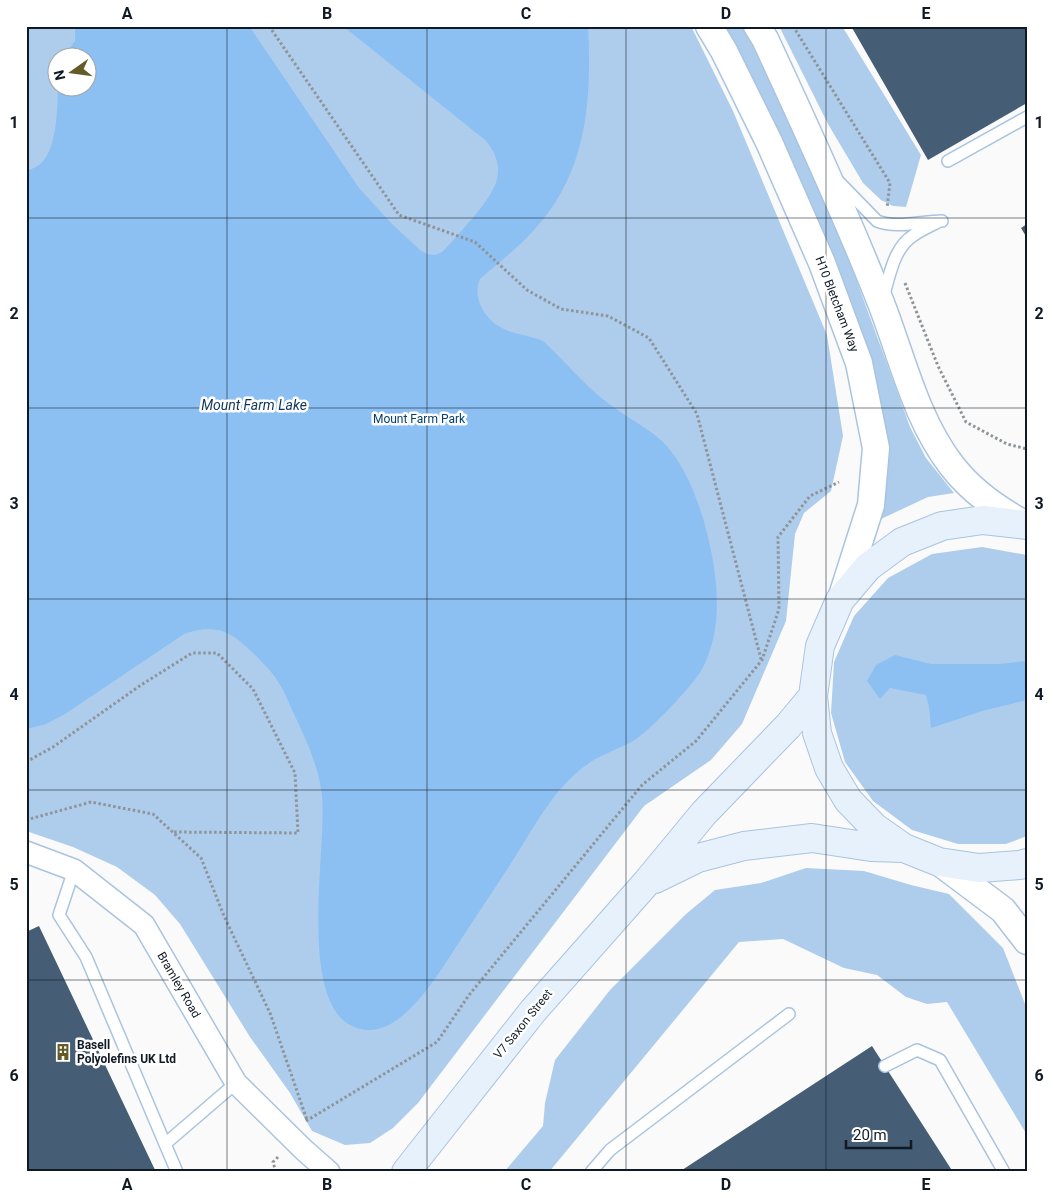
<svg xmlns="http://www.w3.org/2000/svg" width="1053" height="1198" font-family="Roboto,sans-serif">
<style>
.green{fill:#aecdec;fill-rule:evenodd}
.water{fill:#8cbff2}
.building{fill:#455d75}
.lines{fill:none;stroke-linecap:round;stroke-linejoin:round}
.service-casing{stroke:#a9c4df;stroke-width:14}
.minor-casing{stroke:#a9c4df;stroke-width:24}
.tertiary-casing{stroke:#a9c4df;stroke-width:29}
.secondary-casing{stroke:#a9c4df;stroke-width:30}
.path{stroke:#8f9498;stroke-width:3;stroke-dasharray:2.5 2.5;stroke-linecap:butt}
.service{stroke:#fff;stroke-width:11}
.minor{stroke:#fff;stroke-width:21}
.tertiary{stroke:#fff;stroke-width:26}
.secondary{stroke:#e6f1fc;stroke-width:28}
.grid{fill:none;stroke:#101a24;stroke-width:1;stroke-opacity:0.55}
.labels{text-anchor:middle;stroke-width:5;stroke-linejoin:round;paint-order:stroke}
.street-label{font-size:12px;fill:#101a24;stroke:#fff}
.park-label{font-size:12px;fill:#05406f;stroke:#fff}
.poi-label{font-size:12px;font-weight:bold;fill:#101a24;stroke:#fff;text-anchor:start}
.water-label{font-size:14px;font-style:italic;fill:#113657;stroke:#fff}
.neatline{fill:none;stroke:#101a24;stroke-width:2}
.grid-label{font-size:16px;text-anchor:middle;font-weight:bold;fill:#101a24}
</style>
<rect width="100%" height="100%" fill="#fafafa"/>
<path class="green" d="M 26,26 L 691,26 L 733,111 L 827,335 L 843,436 L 831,491 L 804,513 L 795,534 L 786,621 L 742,724 L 711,760 L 644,806 L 418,1103 L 393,1128 L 370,1143 L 345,1145 L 312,1131 L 290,1093 L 250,1037 L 180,924 L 155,895 L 117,867 L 73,847 L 26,831 ZM 58,58 L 88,58 L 88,88 L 58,88 Z
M 725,26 L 744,26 L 763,58 L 832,213 L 910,427 L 926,458 L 954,493 L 928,497 L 881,519 L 883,439 L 823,234 L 762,97 Z
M 779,26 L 842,26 L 921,155 L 906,207 L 893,206 L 881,200 L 863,183 L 828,124 Z
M 982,547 L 1027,555 L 1027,836 L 1006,844 L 958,844 L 912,830 L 873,801 L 845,762 L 831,713 L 834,662 L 854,616 L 888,578 L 932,554 Z
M 806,868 L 864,871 L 911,885 L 949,894 L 1003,948 L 1027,1009 L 1027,1135 L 947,1002 L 927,1004 L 906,997 L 877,975 L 844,968 L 783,939 L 739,942 L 549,1172 L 504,1172 L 543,1126 L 545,1103 L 555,1060 L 610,990 L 686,914 L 715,890 L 761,883 Z"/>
<path class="water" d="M 75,26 L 249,26 L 359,188 L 392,224 L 420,250 L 427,254 L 435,255 L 442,252 L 449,245 C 462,230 493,198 497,179 C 501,164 494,150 485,140 L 343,26 L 588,26 C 592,101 587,173 534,230 C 518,248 498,263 480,279 C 472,297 484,319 502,328 C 515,335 530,335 543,341 C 564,360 582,383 604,400 C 620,413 639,423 656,436 C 689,462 706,521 713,561 C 719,598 720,637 701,671 C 691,687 649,732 633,741 C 619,749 602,754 589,763 C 550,790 530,836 504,874 C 489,897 473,921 458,944 C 437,975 396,1050 350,1025 C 298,996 327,848 322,796 C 319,767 307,742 295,716 C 290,706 286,694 280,685 C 273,672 263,663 253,653 C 230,631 216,623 184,634 L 65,714 L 46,724 L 26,729 L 26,170 C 58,168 57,111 58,88 L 88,88 L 88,58 L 63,57 L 75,41 Z
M 895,655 L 931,664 L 998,664 L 1027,661 L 1027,700 L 982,711 L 931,728 L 929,707 L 926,695 L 890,688 L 880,699 L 867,681 L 876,665 Z"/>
<path class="building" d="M 851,26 L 1027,26 L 1027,103 L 928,160 Z
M 1027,224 L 1027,238 L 1021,228 Z
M 39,926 L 156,1172 L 26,1172 L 26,932 Z
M 872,1046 L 953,1172 L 679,1172 Z"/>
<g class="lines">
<g class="service-casing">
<path id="service" d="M 948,161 L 1027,117
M 839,182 L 877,221 C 896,229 922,221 942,221
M 883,297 C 890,276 893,248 914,235 C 921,230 930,226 938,222
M 74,870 L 59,915 L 86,957 L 165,1144
M 885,1066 L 917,1050 L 940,1060 L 1004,1172
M 177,1172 L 165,1144 L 236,1083
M 591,1172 L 610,1150 L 789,1014"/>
</g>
<g class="minor-casing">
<path id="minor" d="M 26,852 L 74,870 L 144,925 L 236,1083 L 304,1150 L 329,1172"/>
</g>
<g class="tertiary-casing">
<path id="tertiary" d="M 709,26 L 724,51 L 769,142 L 822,263 L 859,363 L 876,448 L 871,505 L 841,599
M 757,26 L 765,39 C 806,127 846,214 881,303 C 902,357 916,420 952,466 C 972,492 998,509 1026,525
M 939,862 L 1003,910 L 1027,941"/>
</g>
<g class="secondary-casing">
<path id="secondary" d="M 1027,525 L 983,520 L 942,526 L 902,542 L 868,567 L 840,600 L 820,646 L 813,696 L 817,733 L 829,768 L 848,800 L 874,827 L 904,848 L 939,862 L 979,868 L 1020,865 L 1027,863
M 655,879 L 698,858 L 744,846 L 812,838 L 871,847 L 904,848
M 406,1172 L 533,1011 L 647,882 L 704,813 L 788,726 L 813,696"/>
</g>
<path class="path" d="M 269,26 L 399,215 L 475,242 L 527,290 L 561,309 L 608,316 L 649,338 L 697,414 L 761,659
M 793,26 L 890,183 L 887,208
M 905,283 L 938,366 L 966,422 L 1007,444 L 1027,449
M 26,762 L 53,747 L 141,685 L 192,653 L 217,653 L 253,689 L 295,773 L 298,833 L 173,832
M 26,820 L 91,802 L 153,814 L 201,858 L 224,916 L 270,1013 L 307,1120
M 306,1121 L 437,1042 L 469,995 L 642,785 L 696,741 L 762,660 L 779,609 L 778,537 L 810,496 L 839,482
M 276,1172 L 273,1162 L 279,1156"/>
<use href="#service" class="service"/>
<use href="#minor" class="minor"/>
<use href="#tertiary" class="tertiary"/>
<use href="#secondary" class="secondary"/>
</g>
<path class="grid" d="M 227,26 L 227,1172M 427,26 L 427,1172M 626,26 L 626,1172M 826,26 L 826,1172M 26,218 L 1027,218M 26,408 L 1027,408M 26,599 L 1027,599M 26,790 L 1027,790M 26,980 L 1027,980"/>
<defs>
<g id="building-bare" transform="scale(1.35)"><path d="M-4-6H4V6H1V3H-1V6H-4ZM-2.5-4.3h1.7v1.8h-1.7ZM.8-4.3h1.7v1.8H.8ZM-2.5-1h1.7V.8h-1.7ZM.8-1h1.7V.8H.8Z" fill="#655b28" stroke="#fff" stroke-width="2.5" paint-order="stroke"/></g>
</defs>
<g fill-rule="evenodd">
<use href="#building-bare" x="63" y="1052"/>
</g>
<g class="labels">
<g class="street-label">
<text transform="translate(837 304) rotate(69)" y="4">H10 Bletcham Way</text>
<text transform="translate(179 985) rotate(60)" y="4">Bramley Road</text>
<text transform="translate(523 1024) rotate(-51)" y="4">V7 Saxon Street</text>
</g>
<g class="park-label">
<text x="419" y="423">Mount Farm Park</text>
</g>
<g class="poi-label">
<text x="77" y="1049">Basell<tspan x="77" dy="14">Polyolefins UK Ltd</tspan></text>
</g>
<g class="water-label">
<text x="254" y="410">Mount Farm Lake</text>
</g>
</g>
<rect width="1053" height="1198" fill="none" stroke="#ffffff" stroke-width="55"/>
<g transform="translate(72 72) rotate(256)"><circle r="24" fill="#ffffff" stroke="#9fa3a7"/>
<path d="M0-4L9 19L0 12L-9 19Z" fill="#655b28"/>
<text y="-8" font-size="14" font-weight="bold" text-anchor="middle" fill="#101a24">N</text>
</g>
<path d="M846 1140v8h65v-8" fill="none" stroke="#101a24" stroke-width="2.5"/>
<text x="853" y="1140" font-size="15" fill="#101a24" stroke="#ffffff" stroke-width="4" paint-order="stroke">20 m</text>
<rect x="28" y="28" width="998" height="1142" class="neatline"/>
<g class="grid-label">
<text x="127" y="19">A</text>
<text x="327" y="19">B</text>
<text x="526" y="19">C</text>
<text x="726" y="19">D</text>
<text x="926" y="19">E</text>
<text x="14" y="128">1</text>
<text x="1039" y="128">1</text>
<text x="14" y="319">2</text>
<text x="1039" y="319">2</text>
<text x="14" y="509">3</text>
<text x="1039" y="509">3</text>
<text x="14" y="700">4</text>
<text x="1039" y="700">4</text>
<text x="14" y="890">5</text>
<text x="1039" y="890">5</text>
<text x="14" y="1081">6</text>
<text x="1039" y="1081">6</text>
<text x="127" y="1190">A</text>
<text x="327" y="1190">B</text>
<text x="526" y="1190">C</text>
<text x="726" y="1190">D</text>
<text x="926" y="1190">E</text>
</g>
</svg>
